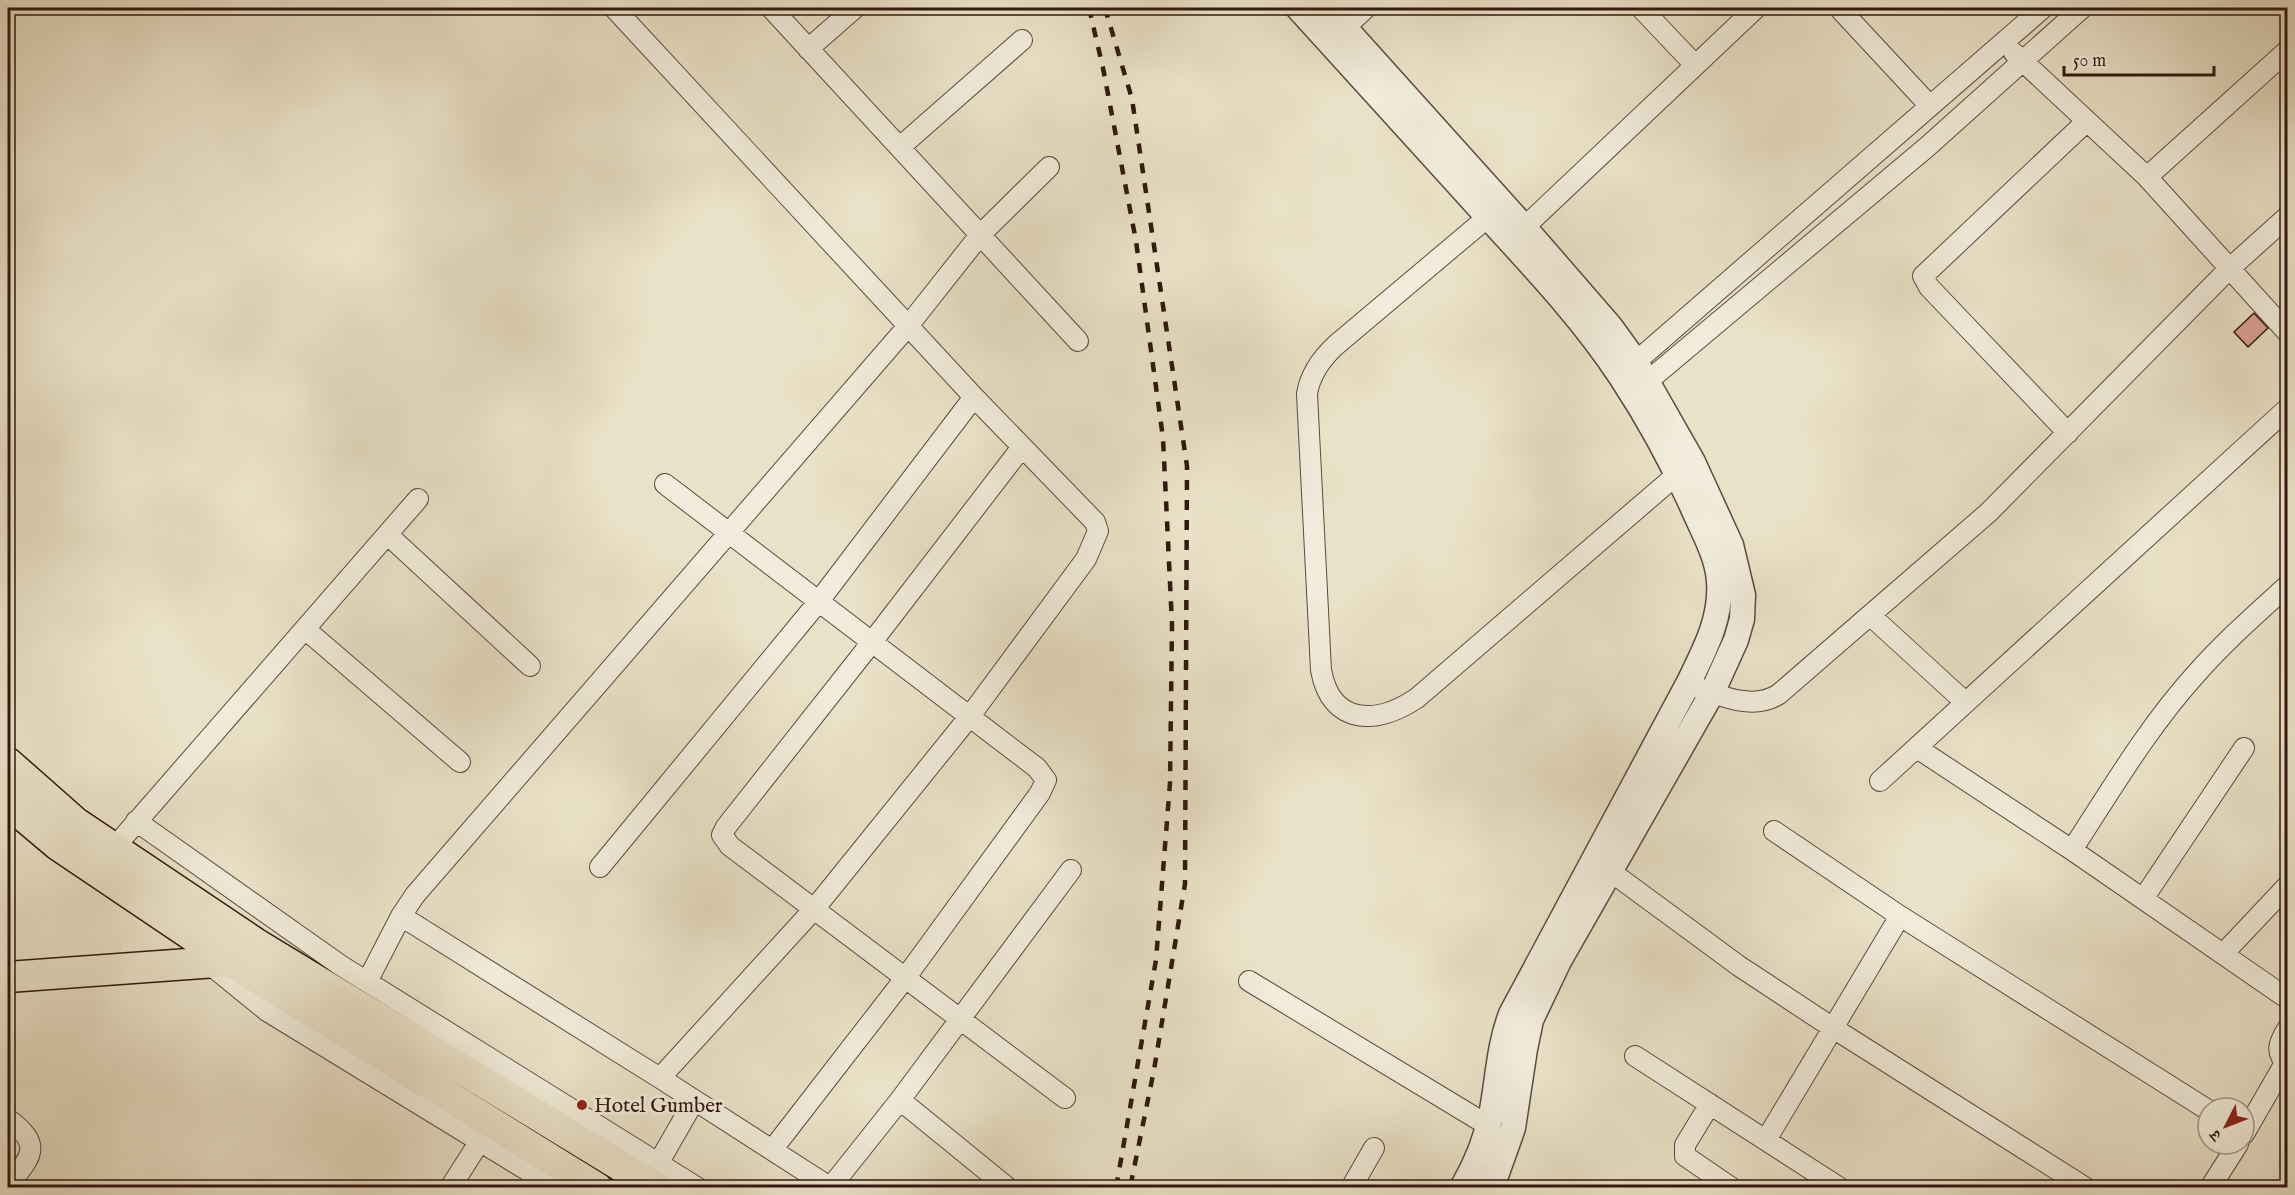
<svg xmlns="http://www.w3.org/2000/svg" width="2295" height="1195" font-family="'IM FELL English','Noto Serif Devanagari',serif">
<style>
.building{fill:#dda196;stroke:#301810;stroke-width:1.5}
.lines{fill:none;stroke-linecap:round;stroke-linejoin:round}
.minor-casing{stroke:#5e4a3e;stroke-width:22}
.tertiary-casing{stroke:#5e4a3e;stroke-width:27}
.primary-casing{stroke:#301810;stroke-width:33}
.minor{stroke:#f1ecdb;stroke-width:20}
.tertiary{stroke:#f1ecdb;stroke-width:24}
.primary{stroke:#eae2c8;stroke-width:30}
.rail{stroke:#301810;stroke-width:4.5;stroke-dasharray:10 10;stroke-linecap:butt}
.poi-dot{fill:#8f2418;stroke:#f1ecdb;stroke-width:2}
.labels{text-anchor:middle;stroke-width:6;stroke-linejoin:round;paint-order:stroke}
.poi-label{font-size:21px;fill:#301810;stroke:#f1ecdb;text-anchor:start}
</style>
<rect width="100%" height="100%" fill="#eae2c8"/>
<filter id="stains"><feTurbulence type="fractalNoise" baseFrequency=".00333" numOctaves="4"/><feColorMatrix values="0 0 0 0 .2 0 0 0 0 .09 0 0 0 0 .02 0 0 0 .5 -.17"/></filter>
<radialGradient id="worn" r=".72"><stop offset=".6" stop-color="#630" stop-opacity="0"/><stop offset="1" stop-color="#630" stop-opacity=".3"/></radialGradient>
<path class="building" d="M 2254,313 L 2268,328 L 2248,347 L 2234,332 Z"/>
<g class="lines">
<g class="minor-casing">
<path id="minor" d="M 614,8 L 974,397 L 1095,522 L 1098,531 L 1086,559 L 970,716 L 815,908 L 660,1078
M 771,8 L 1078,341
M 1641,8 L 1695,65
M 1839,8 L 1930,106
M 1335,37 L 1366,8
M 808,49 L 855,8
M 2014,53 L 2147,177 L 2288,333
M 900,147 L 1022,40
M 2147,177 L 2288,50
M 1488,217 L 1336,345 C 1321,359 1310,374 1307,394 L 1321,670 C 1331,726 1377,725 1417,698 L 1688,465
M 1514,237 L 1756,8
M 1624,372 L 2043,8
M 1636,391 L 1927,147 L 2082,8
M 2068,433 L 1929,287 L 1923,276 L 2087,121
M 1022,447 L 872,642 L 726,827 L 722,835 L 730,846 L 1065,1098
M 665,484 L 1037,768 L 1046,780 L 1040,793 L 906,977 L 772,1150
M 388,535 L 530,666
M 1871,616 L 1965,702
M 305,629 L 460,762
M 1688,684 C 1716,694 1752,712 1779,694 L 1988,513 L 2229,269 L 2288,216
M 1917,748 L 2072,850 L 2288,999
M 1880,781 L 2288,408
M 136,821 L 340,965 L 698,1188
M 1774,831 L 1900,916 L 2208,1110
M 2072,850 C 2111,790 2148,727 2196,674 C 2224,642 2256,614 2288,585
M 106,857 L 418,499
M 1599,863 L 1739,966 L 1833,1028 L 2086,1188
M 600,867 L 819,601 L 974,397
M 2143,899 L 2244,748
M 401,916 L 660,1078 L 828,1186 L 834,1183 L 900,1100 L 1071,870
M 2223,954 L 2288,885
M 208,963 L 267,1011 L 556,1188
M 1249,981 L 1489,1126
M 367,982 L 401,916 L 415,895 L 908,326 L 980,235 L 1049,167
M 2288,1028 C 2279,1042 2274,1052 2288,1065
M 1635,1056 L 1840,1188
M 900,1100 L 1008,1188
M 1710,1104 L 1685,1145 L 1685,1156 L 1732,1188
M 8,1119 C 44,1146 31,1156 8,1186
M 2244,1134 L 2285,1063
M 1766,1140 L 1900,916
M 659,1162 L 694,1101
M 450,1188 L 480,1141
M 1351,1188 L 1374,1148
M 2210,1188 L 2238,1144"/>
</g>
<g class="tertiary-casing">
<path id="tertiary" d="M 1298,8 C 1354,69 1410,131 1466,193 C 1519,252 1577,310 1621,377 C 1648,418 1671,460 1691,504 C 1701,528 1717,554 1719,581 C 1722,619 1704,651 1688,684 L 1511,1014 C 1499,1045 1498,1077 1492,1110 C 1487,1136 1476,1164 1462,1188
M 1327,8 L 1524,227 L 1610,326 L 1636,362 L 1693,462 L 1731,545 L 1743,595 L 1742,619 L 1736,640 L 1712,693 L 1559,961 L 1531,1020 L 1525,1049 L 1513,1128 L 1497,1173 L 1489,1188"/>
</g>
<g class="primary-casing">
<path id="primary" d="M 8,763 L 76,823 L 255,943 L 657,1188
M 8,803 L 58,845 L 230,961 L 597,1188
M 8,977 L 230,961"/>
</g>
<use href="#minor" class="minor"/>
<use href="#tertiary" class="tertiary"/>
<use href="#primary" class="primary"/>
<path class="rail" d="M 1089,8 L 1103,68 L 1136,241 L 1163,438 L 1172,624 L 1170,783 L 1156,960 L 1116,1188
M 1105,8 L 1132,99 L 1187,466 L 1185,884 L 1154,1070 L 1130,1188"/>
</g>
<circle class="poi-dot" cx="582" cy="1105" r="6"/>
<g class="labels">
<g class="poi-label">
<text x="594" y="1112">Hotel Gumber</text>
</g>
</g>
<rect width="2295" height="1195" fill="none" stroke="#eae2c8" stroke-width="30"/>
<rect x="9" y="9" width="2277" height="1177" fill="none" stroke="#301810" stroke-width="3"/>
<rect x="15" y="15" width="2265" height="1165" fill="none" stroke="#301810" stroke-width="1.5"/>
<g transform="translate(2226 1126) rotate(228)"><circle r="28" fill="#f1ecdb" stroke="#a4978a" stroke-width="1.5"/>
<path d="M0-4.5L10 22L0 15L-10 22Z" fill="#8f2418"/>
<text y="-9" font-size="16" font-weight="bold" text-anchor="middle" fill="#301810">उ</text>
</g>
<path d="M2064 66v9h150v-9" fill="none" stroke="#301810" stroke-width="3"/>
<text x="2073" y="66" font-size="18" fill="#301810" stroke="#f1ecdb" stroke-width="4.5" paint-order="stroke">50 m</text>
<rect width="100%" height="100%" filter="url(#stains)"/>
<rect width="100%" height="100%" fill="url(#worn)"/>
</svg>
